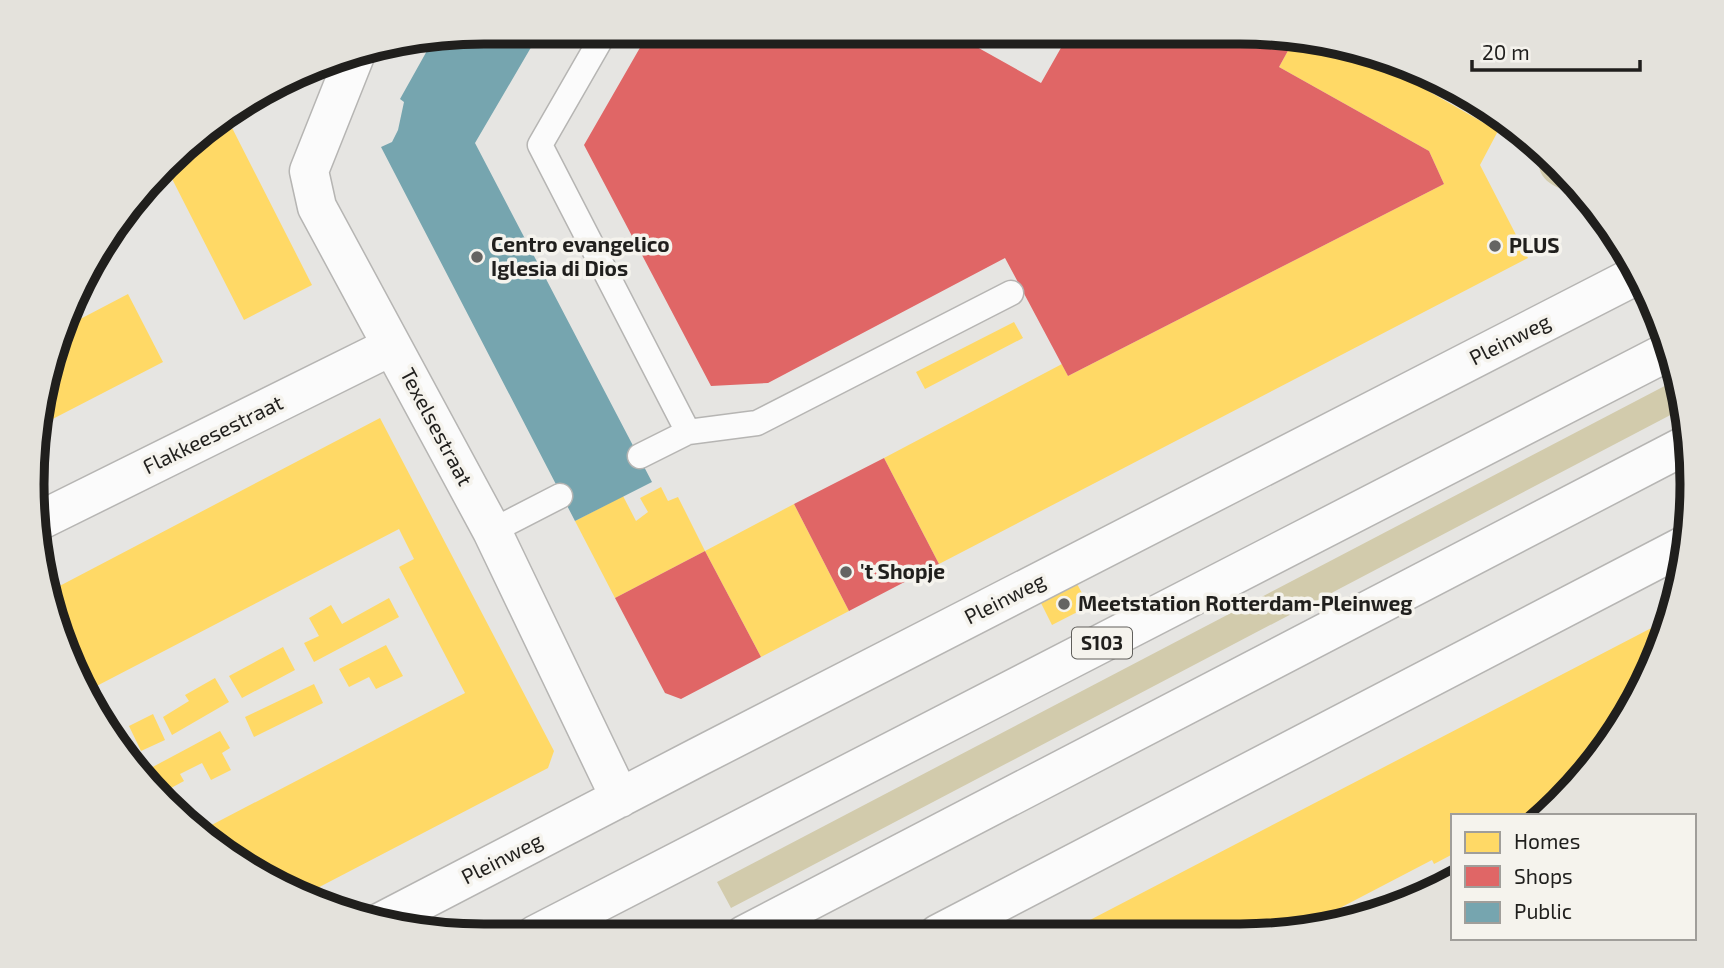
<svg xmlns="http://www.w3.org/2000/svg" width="1724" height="968" font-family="'Exo 2',sans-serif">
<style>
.green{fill:#d2cbac}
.homes{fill:#ffd966}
.shops{fill:#e06666}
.public{fill:#76a5af}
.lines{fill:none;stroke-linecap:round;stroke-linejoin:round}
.service-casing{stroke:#b6b5b3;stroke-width:27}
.minor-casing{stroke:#b6b5b3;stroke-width:41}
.primary-casing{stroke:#b6b5b3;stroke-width:41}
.service{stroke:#fbfbfb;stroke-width:24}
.minor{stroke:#fbfbfb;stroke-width:38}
.primary{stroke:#fbfbfb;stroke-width:38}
.poi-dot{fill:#656462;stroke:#f5f3ed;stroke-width:2.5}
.labels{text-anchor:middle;stroke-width:7;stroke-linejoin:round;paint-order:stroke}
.shield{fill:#f5f3ed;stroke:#605f5b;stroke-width:2}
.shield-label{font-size:19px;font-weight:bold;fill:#201f1d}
.poi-label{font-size:21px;font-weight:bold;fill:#201f1d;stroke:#f5f3ed;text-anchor:start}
.street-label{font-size:21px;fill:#201f1d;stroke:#f5f3ed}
.rim{fill:none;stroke:#201f1d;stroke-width:9}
</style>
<rect width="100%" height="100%" fill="#e6e5e2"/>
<path class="green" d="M 1539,156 L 1582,194 C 1560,190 1535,183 1539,156 Z
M 1678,379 L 1680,410 L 731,908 L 717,882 Z"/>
<path class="homes" d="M 1295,38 L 1355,49 L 1498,131 L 1480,165 L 1528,258 L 939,564 L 884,458 L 1062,364 L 1068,376 L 1444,184 L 1429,151 L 1279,67 Z
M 226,116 L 312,285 L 244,320 L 167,169 L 209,125 Z
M 128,294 L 163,362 L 41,425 L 47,366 L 65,327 Z
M 1014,322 L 1023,338 L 925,389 L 916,372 Z
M 380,418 L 554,751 L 548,768 L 304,895 L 257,876 L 202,830 L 465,693 L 399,567 L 414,559 L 399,529 L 87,691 L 66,657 L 50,591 Z
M 661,487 L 668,501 L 678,497 L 705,551 L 615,598 L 575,521 L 623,496 L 636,521 L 648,512 L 640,498 Z
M 794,504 L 849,611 L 761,657 L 705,551 Z
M 1076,582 L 1089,606 L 1052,625 L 1040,601 Z
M 389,598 L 399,617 L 314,662 L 304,643 L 319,636 L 309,618 L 331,605 L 342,624 Z
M 1661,623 L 1632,711 L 1566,796 L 1527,816 L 1453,816 L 1453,854 L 1434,864 L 1432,860 L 1292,933 L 1065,933 Z
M 386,645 L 403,676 L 376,689 L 369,677 L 349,687 L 339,669 Z
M 283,647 L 295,670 L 242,698 L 229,676 Z
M 215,678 L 229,702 L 172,735 L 163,717 L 189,701 L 185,695 Z
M 314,684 L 323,703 L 254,737 L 245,717 Z
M 153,714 L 165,740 L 141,751 L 129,726 Z
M 220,731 L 230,748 L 222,753 L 231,770 L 211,780 L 202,763 L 180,774 L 184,781 L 160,794 L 147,770 Z"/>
<path class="shops" d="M 649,32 L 950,32 L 1041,83 L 1070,32 L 1269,32 L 1295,38 L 1279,67 L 1429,151 L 1444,184 L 1068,376 L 1005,258 L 768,383 L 711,386 L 584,145 Z
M 884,458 L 939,564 L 849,611 L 794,504 Z
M 705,551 L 761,657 L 681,699 L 665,693 L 615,598 Z"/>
<path class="public" d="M 484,32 L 540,32 L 475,143 L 652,482 L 575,521 L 381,147 L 392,142 L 398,130 L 404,102 L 400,99 L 433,40 Z"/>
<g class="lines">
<g class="service-casing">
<path id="service" d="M 605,32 L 540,145 L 688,432
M 640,456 L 688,432 L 757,423 L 1011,293
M 492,531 L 560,496"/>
</g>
<g class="minor-casing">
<path id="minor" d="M 356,53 L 309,171 L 317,207 L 492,531 L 620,798
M 35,523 L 392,346
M 379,923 L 698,757 L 1633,277
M 938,934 L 1689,543"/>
</g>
<g class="primary-casing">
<path id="primary" d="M 535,935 L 1669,351
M 744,935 L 1682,447"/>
</g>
<use href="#service" class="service"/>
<use href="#minor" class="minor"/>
<use href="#primary" class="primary"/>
</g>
<g class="poi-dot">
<circle cx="1495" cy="246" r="7"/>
<circle cx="477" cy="257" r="7"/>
<circle cx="846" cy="572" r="7"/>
<circle cx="1064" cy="604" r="7"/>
</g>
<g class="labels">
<rect class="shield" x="1072" y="627.5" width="60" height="31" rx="5"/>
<g class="shield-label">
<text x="1102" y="650">S103</text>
</g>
<g class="poi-label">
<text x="491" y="252">Centro evangelico<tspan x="491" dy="24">Iglesia di Dios</tspan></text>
<text x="1509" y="253">PLUS</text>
<text x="860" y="579">'t Shopje</text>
<text x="1078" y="611">Meetstation Rotterdam-Pleinweg</text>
</g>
<g class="street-label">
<text transform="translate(1510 340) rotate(-27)" y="7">Pleinweg</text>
<text transform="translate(436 427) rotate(62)" y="7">Texelsestraat</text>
<text transform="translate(213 435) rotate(-26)" y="7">Flakkeesestraat</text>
<text transform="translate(1005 599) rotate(-27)" y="7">Pleinweg</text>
<text transform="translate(502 859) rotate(-27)" y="7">Pleinweg</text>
</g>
</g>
<path d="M0 0H1724V968H0ZM484 44H1240A440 440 0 0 1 1680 484V484A440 440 0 0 1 1240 924H484A440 440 0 0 1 44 484V484A440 440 0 0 1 484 44Z" fill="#e4e2dc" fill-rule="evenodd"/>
<path class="rim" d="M484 44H1240A440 440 0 0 1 1680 484V484A440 440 0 0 1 1240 924H484A440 440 0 0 1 44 484V484A440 440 0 0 1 484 44Z"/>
<rect x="1451" y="814" width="245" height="126" fill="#f5f3ed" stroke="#a09e9a" stroke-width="2"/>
<rect x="1465" y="832" width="35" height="21" fill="#ffd966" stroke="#a09e9a" stroke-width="2"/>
<text x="1514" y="849" font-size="21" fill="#201f1d">Homes</text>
<rect x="1465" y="866" width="35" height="21" fill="#e06666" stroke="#a09e9a" stroke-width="2"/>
<text x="1514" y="884" font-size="21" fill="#201f1d">Shops</text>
<rect x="1465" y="902" width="35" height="21" fill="#76a5af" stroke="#a09e9a" stroke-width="2"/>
<text x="1514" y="919" font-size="21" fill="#201f1d">Public</text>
<path d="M1472 60v10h168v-10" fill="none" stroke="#201f1d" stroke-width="3.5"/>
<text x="1482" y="60" font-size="21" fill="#201f1d" stroke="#f5f3ed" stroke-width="5" paint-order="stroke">20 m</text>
</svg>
